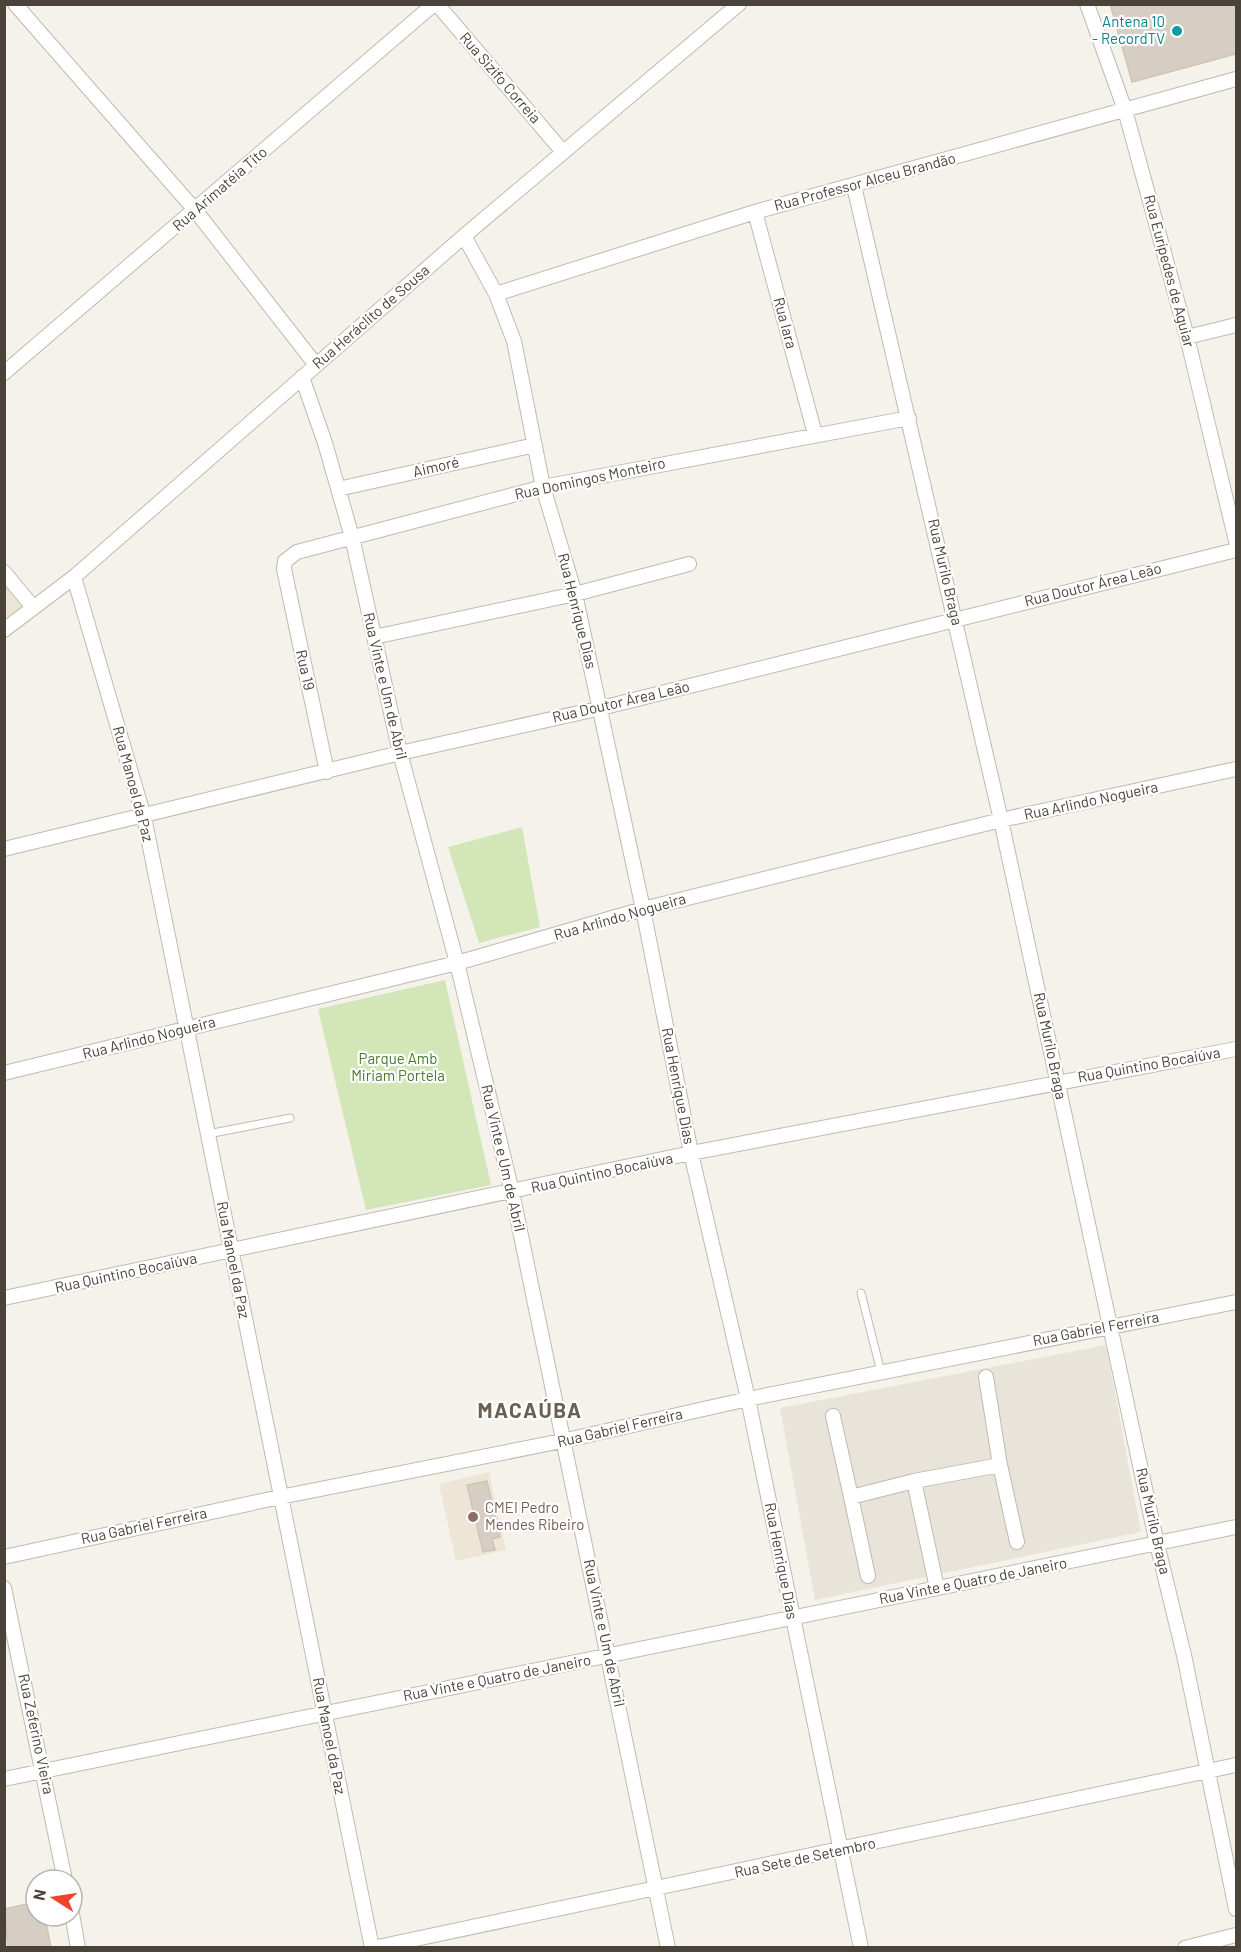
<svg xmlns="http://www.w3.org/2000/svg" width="1241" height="1952" font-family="Barlow,sans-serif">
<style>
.residential{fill:#e8e4da}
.education{fill:#ede6d7}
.green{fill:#d2e6b7}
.building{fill:#d6cec2;stroke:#d0c5b5;stroke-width:1.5}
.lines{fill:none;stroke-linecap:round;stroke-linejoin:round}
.service-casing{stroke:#c0baae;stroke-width:9}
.minor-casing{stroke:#c0baae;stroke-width:16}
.service{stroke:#fff;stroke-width:7}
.minor{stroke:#fff;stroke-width:14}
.culture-dot{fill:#0f9aa8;stroke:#fff;stroke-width:2}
.education-dot{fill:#8d6e63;stroke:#fff;stroke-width:2}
.labels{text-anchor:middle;stroke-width:4.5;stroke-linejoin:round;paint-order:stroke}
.culture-label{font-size:15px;fill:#0d838f;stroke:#fff;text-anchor:end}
.street-label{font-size:15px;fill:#494339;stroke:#fff}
.park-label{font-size:15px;fill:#4c782f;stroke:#fff}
.education-label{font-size:15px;fill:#785e54;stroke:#fff;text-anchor:start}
.district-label{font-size:21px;font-weight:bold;letter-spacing:1.5px;fill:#6b6051;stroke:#fff}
</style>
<rect width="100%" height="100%" fill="#f5f2ec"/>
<path class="residential" d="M 1106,1345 L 1141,1532 L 815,1600 L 780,1408 Z"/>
<path class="education" d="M 4,583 L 24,608 L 4,624 Z
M 489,1472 L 506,1550 L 456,1561 L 439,1484 Z"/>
<path class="green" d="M 522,827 L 540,927 L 479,943 L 448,847 Z
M 445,980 L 491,1185 L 366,1210 L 318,1009 Z"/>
<path class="building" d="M 1122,4 L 1236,4 L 1236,54 L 1132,82 L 1111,7 Z
M 487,1481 L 500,1537 L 492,1539 L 495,1550 L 483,1552 L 467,1485 Z
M 36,1902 L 36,1916 L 45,1916 L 51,1948 L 8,1948 L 4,1909 Z"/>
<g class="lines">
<g class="service-casing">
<path id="service" d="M 208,1134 L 290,1118
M 861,1293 L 881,1372"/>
</g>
<g class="minor-casing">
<path id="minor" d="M 15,4 L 195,210 L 316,365
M 437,4 L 563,152
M 1087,4 L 1125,110 L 1187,337 L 1236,541
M 854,186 L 1001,820 L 1157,1544 L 1184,1655 L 1236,1909
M 755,212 L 815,434
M 464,236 L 496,294 L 514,341 L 543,487 L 575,594 L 643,909 L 691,1153 L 748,1399 L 861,1948
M 496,294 L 755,212 L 1236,79
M 1187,337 L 1236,325
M 4,373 L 434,4
M 302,377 L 325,443 L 352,537 L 400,753 L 457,963 L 512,1192 L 668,1948
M 338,489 L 535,445
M 4,572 L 32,606
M 74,577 L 144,817 L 372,1948
M 4,630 L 74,577 L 464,236 L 739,4
M 374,637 L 575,594 L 689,564
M 327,772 L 284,569 L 285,561 L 297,552 L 543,487 L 909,418
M 4,849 L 400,753 L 601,708 L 1236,550
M 4,1073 L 457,963 L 643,909 L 1001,820 L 1236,769
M 4,1298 L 691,1153 L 1236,1049
M 986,1377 L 1000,1465 L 1017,1542
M 833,1416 L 851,1497 L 914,1481
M 851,1497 L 868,1576
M 4,1557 L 280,1497 L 562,1441 L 748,1399 L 1236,1302
M 4,1588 L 65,1880
M 937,1588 L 914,1481 L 1000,1465
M 4,1779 L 1236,1527
M 72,1914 L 78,1948
M 373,1948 L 1236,1765
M 1185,1948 L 1236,1935"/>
</g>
<use href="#service" class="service"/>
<use href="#minor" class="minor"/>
</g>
<circle class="culture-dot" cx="1177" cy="31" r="6"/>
<circle class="education-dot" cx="473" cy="1517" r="6"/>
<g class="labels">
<g class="culture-label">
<text x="1165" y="27">Antena 10<tspan x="1165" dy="17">- RecordTV</tspan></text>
</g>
<g class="street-label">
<text transform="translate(500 78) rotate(49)" y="5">Rua Sizifo Correia</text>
<text transform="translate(865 182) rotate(-15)" y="5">Rua Professor Alceu Brandão</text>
<text transform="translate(220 189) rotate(-41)" y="5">Rua Arimatéia Tito</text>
<text transform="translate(1169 271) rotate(75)" y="5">Rua Eurípedes de Aguiar</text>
<text transform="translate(371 317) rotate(-41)" y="5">Rua Heráclito de Sousa</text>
<text transform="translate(785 323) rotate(75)" y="5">Rua Iara</text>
<text transform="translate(436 467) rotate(-13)" y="5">Aimoré</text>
<text transform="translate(590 479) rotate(-12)" y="5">Rua Domingos Monteiro</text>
<text transform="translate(945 572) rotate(77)" y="5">Rua Murilo Braga</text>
<text transform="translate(1093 585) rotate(-14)" y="5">Rua Doutor Área Leão</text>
<text transform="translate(577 611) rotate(76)" y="5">Rua Henrique Dias</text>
<text transform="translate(305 670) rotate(78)" y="5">Rua 19</text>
<text transform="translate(385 686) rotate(77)" y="5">Rua Vinte e Um de Abril</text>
<text transform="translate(621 702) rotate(-13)" y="5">Rua Doutor Área Leão</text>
<text transform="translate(133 784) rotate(75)" y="5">Rua Manoel da Paz</text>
<text transform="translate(1091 801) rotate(-12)" y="5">Rua Arlindo Nogueira</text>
<text transform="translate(620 917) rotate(-16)" y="5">Rua Arlindo Nogueira</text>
<text transform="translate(149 1038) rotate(-14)" y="5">Rua Arlindo Nogueira</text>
<text transform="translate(1050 1046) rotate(78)" y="5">Rua Murilo Braga</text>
<text transform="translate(1149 1065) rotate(-10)" y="5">Rua Quintino Bocaiúva</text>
<text transform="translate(678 1086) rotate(79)" y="5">Rua Henrique Dias</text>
<text transform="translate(503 1158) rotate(77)" y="5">Rua Vinte e Um de Abril</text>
<text transform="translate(602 1173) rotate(-12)" y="5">Rua Quintino Bocaiúva</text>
<text transform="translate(233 1260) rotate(79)" y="5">Rua Manoel da Paz</text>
<text transform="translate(126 1273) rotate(-12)" y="5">Rua Quintino Bocaiúva</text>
<text transform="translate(1096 1329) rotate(-11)" y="5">Rua Gabriel Ferreira</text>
<text transform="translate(620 1428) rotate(-13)" y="5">Rua Gabriel Ferreira</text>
<text transform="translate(1153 1521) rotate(77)" y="5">Rua Murilo Braga</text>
<text transform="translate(144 1526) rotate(-12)" y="5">Rua Gabriel Ferreira</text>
<text transform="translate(781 1561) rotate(79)" y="5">Rua Henrique Dias</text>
<text transform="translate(973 1581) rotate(-11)" y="5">Rua Vinte e Quatro de Janeiro</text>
<text transform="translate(604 1633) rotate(78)" y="5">Rua Vinte e Um de Abril</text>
<text transform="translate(497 1678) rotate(-11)" y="5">Rua Vinte e Quatro de Janeiro</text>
<text transform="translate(36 1734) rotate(78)" y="5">Rua Zeferino Vieira</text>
<text transform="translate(329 1736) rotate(79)" y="5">Rua Manoel da Paz</text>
<text transform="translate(805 1858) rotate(-12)" y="5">Rua Sete de Setembro</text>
</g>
<g class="park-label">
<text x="398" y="1064">Parque Amb<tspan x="398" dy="17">Miriam Portela</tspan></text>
</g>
<g class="education-label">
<text x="485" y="1513">CMEI Pedro<tspan x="485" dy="17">Mendes Ribeiro</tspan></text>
</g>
<g class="district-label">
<text x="530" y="1418">MACAÚBA</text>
</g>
</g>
<rect width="1241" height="1952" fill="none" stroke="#494339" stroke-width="12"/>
<g transform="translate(54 1898) rotate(282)"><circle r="28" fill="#ffffff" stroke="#b6b4b0" stroke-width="1.5"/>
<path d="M0-4.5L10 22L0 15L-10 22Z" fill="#ed452a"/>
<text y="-9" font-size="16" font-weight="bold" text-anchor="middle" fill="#494339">N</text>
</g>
</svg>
